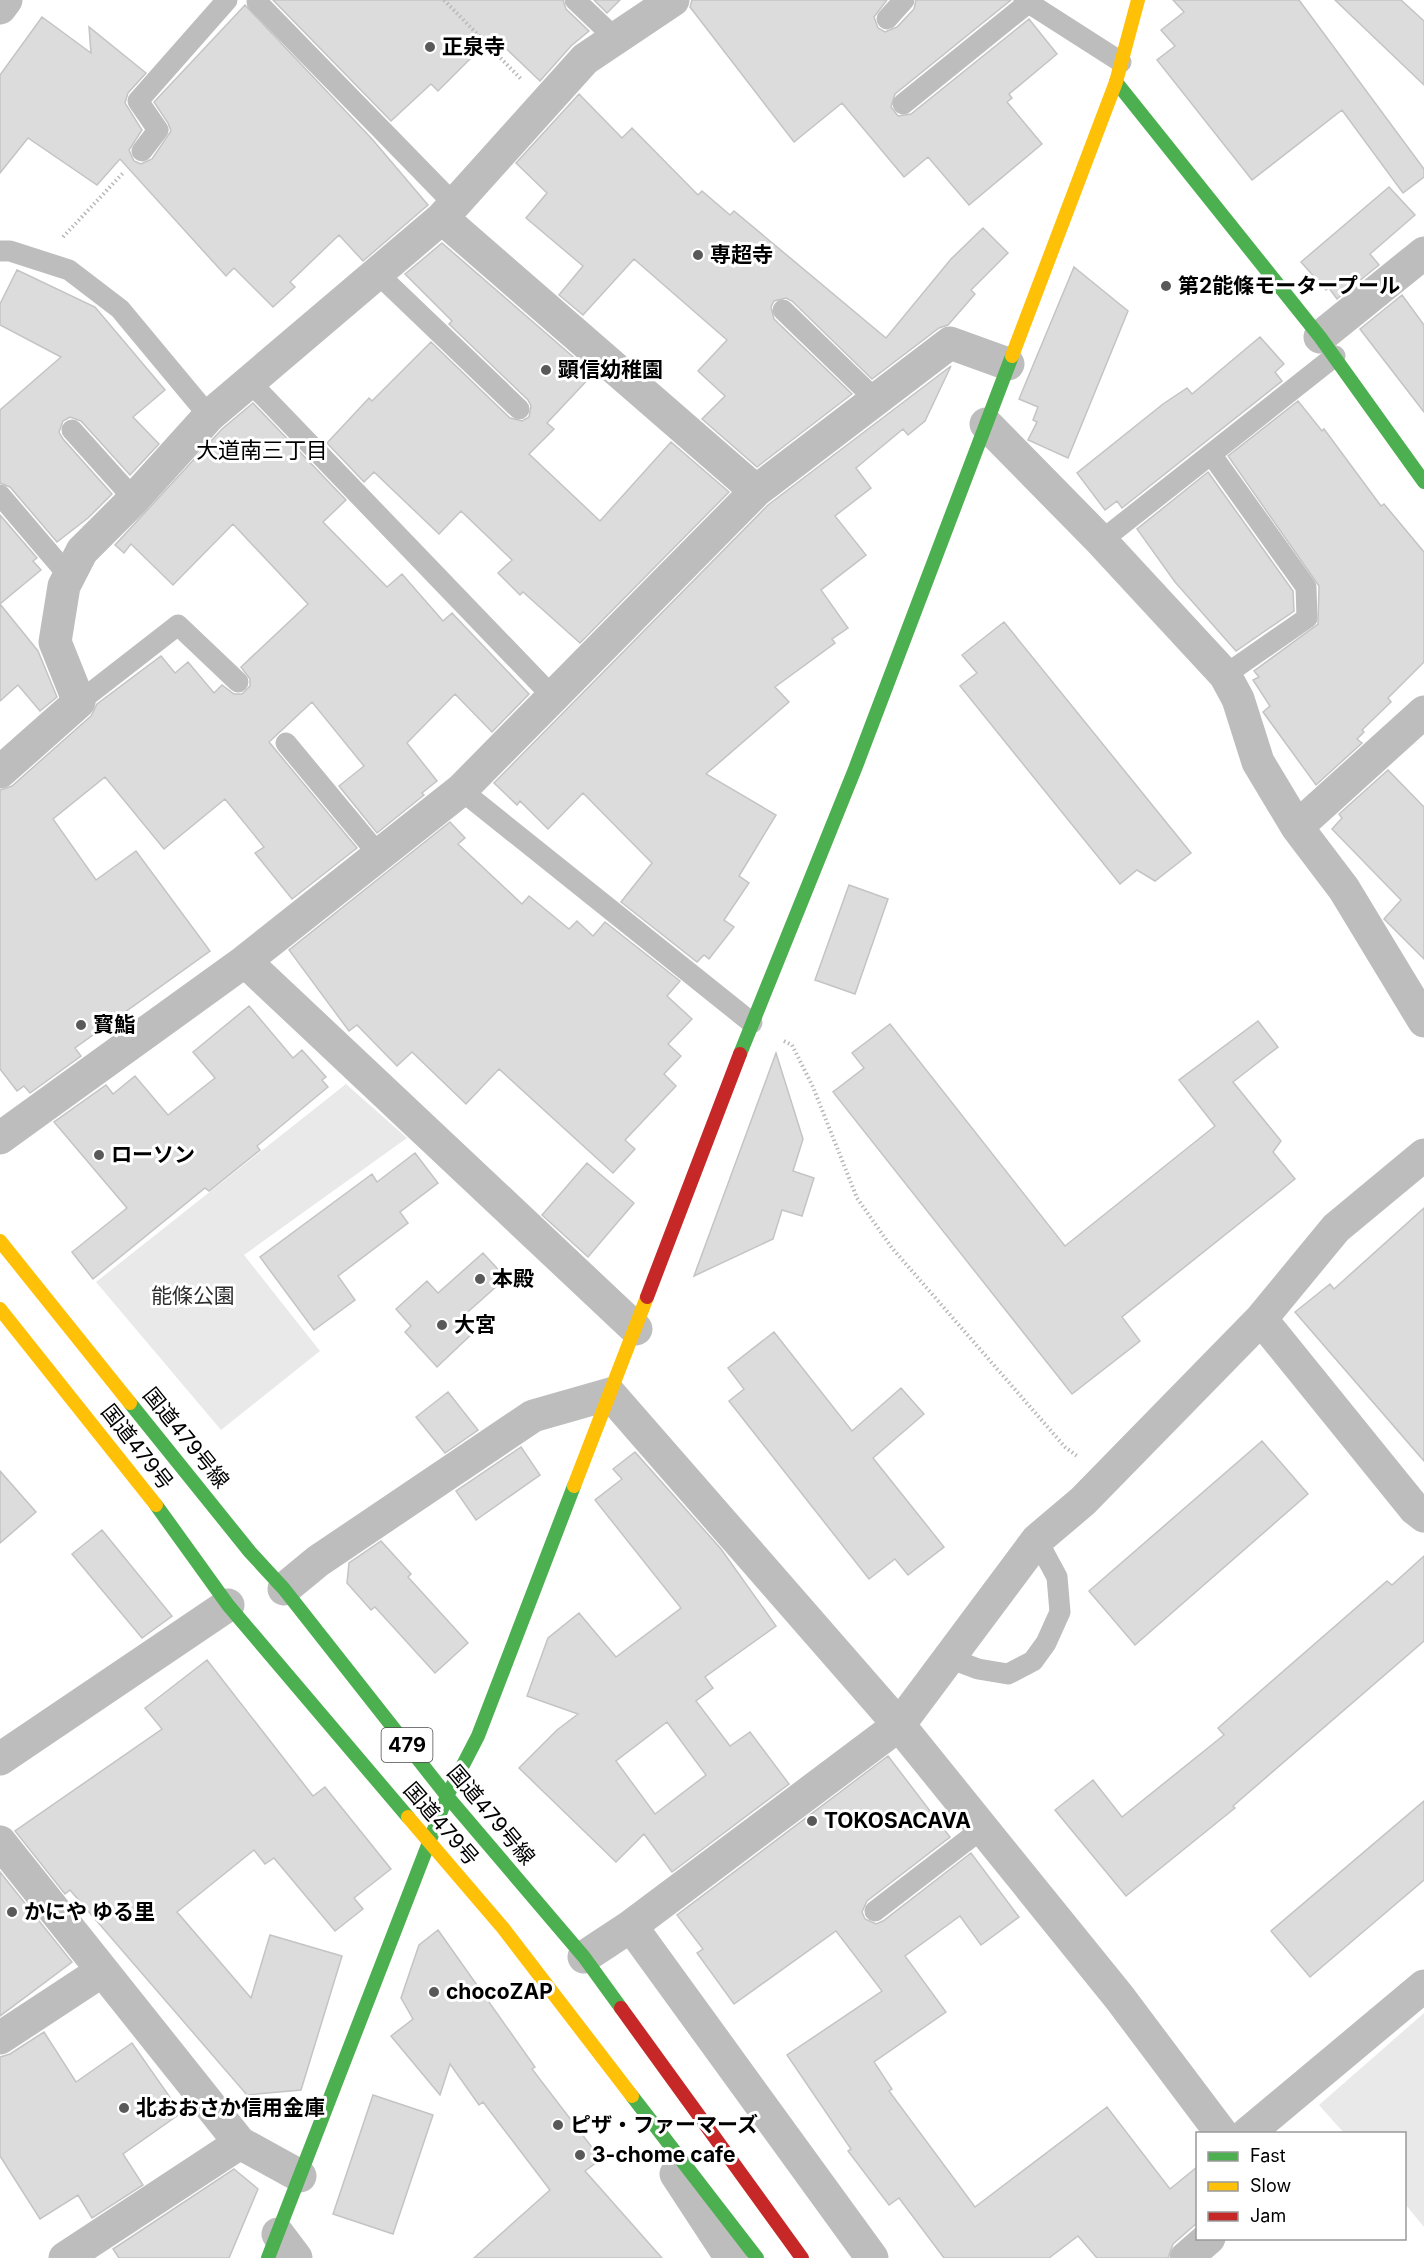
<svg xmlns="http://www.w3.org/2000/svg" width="1424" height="2258" font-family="Inter,'Noto Sans JP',sans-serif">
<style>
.green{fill:#e9e9e9}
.building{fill:#dcdcdc;stroke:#c4c4c4;stroke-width:1.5;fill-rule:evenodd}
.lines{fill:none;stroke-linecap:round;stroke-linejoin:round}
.path{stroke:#b8b8b8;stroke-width:4;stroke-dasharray:1.5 3;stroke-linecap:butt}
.lane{stroke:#bdbdbd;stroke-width:21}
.street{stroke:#bdbdbd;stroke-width:33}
.fast{stroke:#4caf50;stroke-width:14}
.slow{stroke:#ffc107;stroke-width:14}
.jam{stroke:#c62828;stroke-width:14}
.poi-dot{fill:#595959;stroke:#fff;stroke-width:2}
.labels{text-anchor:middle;stroke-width:6;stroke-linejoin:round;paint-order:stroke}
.shield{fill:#fff;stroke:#4c4c4c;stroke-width:1.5}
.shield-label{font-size:20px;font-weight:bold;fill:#000}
.poi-label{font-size:21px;font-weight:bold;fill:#000;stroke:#fff;text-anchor:start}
.park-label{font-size:21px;fill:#2e2e2e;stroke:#fff}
.street-label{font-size:21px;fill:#000;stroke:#fff}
.neighbourhood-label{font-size:22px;fill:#000;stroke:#fff}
</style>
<rect width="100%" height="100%" fill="#fff"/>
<path class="green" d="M 346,1084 L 407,1138 L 244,1255 L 320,1351 L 221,1430 L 96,1282 Z
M 1424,2013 L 1424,2227 L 1405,2204 L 1404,2134 L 1344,2133 L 1319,2105 Z"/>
<path class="building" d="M 273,0 L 563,0 L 566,9 L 589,31 L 571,46 L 540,81 L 493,36 L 438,91 L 431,84 L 391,121 Z
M 594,0 L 620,0 L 607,13 Z
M 692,0 L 887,0 L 874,17 L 878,28 L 885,32 L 897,27 L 914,9 L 916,0 L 1011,0 L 895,94 L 891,107 L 898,116 L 911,114 L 1029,19 L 1057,54 L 1009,94 L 1012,98 L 1007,102 L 1042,144 L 969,205 L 928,157 L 904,177 L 842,103 L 794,142 L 690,7 Z
M 1173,0 L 1299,0 L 1424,169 L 1424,177 L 1403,193 L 1342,110 L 1252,180 L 1157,60 L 1175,46 L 1161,30 L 1184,12 Z
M 1335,0 L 1401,0 L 1424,21 L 1424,85 Z
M 245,5 L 372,139 L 428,205 L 363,261 L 339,235 L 290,282 L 295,287 L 273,307 L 234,268 L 226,276 L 120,159 L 97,185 L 28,138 L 0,173 L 0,75 L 42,17 L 91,53 L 89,27 L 146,73 L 128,93 L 125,103 L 142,130 L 129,150 L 134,161 L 141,164 L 152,159 L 171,131 L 168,123 L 154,102 Z
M 579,94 L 622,138 L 632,128 L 698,195 L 702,191 L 730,215 L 734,211 L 886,338 L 951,259 L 983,228 L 1008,253 L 971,290 L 975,294 L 948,325 L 939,328 L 872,379 L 792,301 L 786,298 L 774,301 L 771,307 L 774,319 L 852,394 L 757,467 L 702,419 L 725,396 L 698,371 L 727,340 L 634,259 L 583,315 L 559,295 L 583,266 L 526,218 L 547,193 L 516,163 Z
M 1389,187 L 1415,215 L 1370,254 L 1379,265 L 1337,299 L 1329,288 L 1326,290 L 1301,262 Z
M 442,243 L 593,374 L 547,423 L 554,429 L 529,454 L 600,521 L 671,442 L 729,492 L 580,643 L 523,592 L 520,595 L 498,573 L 512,560 L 461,511 L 439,534 L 374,472 L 364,482 L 327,443 L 369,398 L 372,401 L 431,342 L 510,418 L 522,421 L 529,417 L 531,406 L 528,400 L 449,324 L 452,321 L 405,274 Z
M 1074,267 L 1128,311 L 1068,458 L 1028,440 L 1037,422 L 1033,420 L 1038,407 L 1019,399 Z
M 17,270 L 95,307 L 165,390 L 133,417 L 159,444 L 130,475 L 81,421 L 70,417 L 63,421 L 59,432 L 63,439 L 112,494 L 88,518 L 57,542 L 10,487 L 0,483 L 0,410 L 61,357 L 0,325 L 0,304 Z
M 1402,295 L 1424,325 L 1424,412 L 1360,329 Z
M 1260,337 L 1284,364 L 1275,372 L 1282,381 L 1122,508 L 1117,501 L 1105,510 L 1077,473 L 1163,404 L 1187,388 L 1192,394 Z
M 951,366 L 925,421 L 908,435 L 903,429 L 856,468 L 871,488 L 835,516 L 866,555 L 821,590 L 848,628 L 832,639 L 835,643 L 775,687 L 789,702 L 706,774 L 776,815 L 739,876 L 749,883 L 724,920 L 734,927 L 709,959 L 704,955 L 697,962 L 621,902 L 652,863 L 583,793 L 548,829 L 520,801 L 517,805 L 494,783 L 768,505 Z
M 1298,401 L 1322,431 L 1324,429 L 1381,506 L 1384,504 L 1424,552 L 1424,662 L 1388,698 L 1391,702 L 1362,730 L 1364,732 L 1357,739 L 1362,743 L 1316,785 L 1263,712 L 1270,706 L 1253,680 L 1259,677 L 1254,671 L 1318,624 L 1319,586 L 1228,456 Z
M 253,403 L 346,500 L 323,522 L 387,587 L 402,574 L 443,621 L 452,613 L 529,694 L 492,732 L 455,694 L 407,743 L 437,781 L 422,793 L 424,795 L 377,833 L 339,786 L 364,766 L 312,702 L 269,742 L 357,848 L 292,899 L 255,853 L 264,847 L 225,799 L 164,849 L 105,777 L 53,819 L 96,880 L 136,851 L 210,951 L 75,1048 L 81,1056 L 30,1093 L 24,1086 L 17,1091 L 0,1069 L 0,790 L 12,786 L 91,716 L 97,704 L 161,656 L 175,673 L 188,662 L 214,693 L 222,685 L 234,694 L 242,694 L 250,686 L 250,679 L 241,667 L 308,604 L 233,524 L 173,585 L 131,544 L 124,553 L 115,545 L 222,429 Z
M 1208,472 L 1293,591 L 1294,611 L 1236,651 L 1175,582 L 1137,529 Z
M 0,515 L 37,558 L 33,561 L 41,570 L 0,604 L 38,651 L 57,697 L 40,711 L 18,685 L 0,701 Z
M 1004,622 L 1191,853 L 1155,881 L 1137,870 L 1120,884 L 960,686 L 977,673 L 962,655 Z
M 1388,770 L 1424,807 L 1424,959 L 1384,919 L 1401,900 L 1332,829 L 1342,818 L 1339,814 Z
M 450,822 L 465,838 L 458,844 L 522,904 L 529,896 L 569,929 L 577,921 L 593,936 L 605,922 L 680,981 L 667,996 L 692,1019 L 668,1044 L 681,1056 L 664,1074 L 676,1086 L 625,1140 L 635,1149 L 613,1173 L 499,1069 L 466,1104 L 412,1052 L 397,1066 L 357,1025 L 349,1031 L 289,950 Z
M 849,885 L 888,899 L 855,994 L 815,980 Z
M 249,1006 L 293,1058 L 302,1050 L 326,1077 L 322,1080 L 328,1087 L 257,1146 L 260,1150 L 209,1191 L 205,1188 L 93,1279 L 72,1252 L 127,1208 L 54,1122 L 106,1085 L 113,1094 L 135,1076 L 168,1115 L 215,1078 L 193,1052 Z
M 1258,1021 L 1278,1047 L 1233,1082 L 1281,1141 L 1273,1152 L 1295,1179 L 1122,1317 L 1140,1341 L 1072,1394 L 833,1092 L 864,1068 L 852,1053 L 890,1024 L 1065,1246 L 1215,1126 L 1179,1080 Z
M 776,1053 L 803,1139 L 793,1171 L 814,1178 L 802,1216 L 782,1210 L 773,1239 L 694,1276 Z
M 415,1153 L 438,1183 L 400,1212 L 408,1223 L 338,1276 L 355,1300 L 314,1330 L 260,1257 L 372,1174 L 377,1182 Z
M 587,1163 L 634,1203 L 588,1257 L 542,1215 Z
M 1424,1208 L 1424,1461 L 1295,1312 L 1330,1284 L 1334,1289 Z
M 483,1253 L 506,1278 L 461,1318 L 474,1332 L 437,1367 L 405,1332 L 411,1326 L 396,1309 L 427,1281 L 438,1293 Z
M 774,1332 L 852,1431 L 901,1388 L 924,1414 L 873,1458 L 944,1547 L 908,1575 L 895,1559 L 869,1579 L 729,1401 L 744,1389 L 728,1368 Z
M 448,1392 L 478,1430 L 445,1453 L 416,1417 Z
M 1262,1441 L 1308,1494 L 1135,1645 L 1089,1591 Z
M 521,1447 L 540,1475 L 476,1520 L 456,1491 Z
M 635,1452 L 721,1549 L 776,1626 L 705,1677 L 713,1688 L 696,1701 L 730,1746 L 750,1732 L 789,1784 L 672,1872 L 644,1834 L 616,1862 L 519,1768 L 557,1730 L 578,1714 L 527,1696 L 548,1638 L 579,1613 L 616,1657 L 681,1608 L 595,1500 L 622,1479 L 613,1469 ZM 667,1722 L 706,1775 L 655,1814 L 616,1761 Z
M 0,1471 L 36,1512 L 0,1543 Z
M 102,1530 L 172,1616 L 142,1638 L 72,1554 Z
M 381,1541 L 411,1574 L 408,1577 L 468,1643 L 435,1673 L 375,1607 L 371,1610 L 347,1583 L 349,1563 Z
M 1424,1556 L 1424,1641 L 1233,1806 L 1235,1808 L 1126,1896 L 1055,1810 L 1093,1780 L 1122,1817 L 1224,1735 L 1218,1728 L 1387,1581 L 1392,1585 Z
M 207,1660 L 313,1796 L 325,1787 L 391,1869 L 354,1898 L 363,1909 L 335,1931 L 274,1858 L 265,1864 L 254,1850 L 177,1912 L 251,1998 L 270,1935 L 342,1956 L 301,2090 L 247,2095 L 70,1890 L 65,1894 L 15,1831 L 162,1729 L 145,1708 Z
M 888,1756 L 950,1837 L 867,1901 L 862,1912 L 865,1919 L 876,1924 L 883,1921 L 971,1853 L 1019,1917 L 981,1945 L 960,1916 L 905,1956 L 946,2012 L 874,2062 L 892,2089 L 889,2091 L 975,2207 L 1107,2107 L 1170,2189 L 1197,2167 L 1197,2223 L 1173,2244 L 1168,2258 L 1097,2258 L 1078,2236 L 1049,2258 L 944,2258 L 899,2198 L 889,2205 L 848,2151 L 851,2149 L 787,2055 L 882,1991 L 836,1931 L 734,2004 L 697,1953 L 703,1949 L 677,1915 Z
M 1424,1801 L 1424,1880 L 1310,1977 L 1271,1931 Z
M 0,1872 L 72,1962 L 0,2016 Z
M 438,1930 L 535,2067 L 532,2069 L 601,2159 L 585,2171 L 662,2258 L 474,2258 L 550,2190 L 483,2102 L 479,2105 L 450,2064 L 440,2095 L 391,2036 L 413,2019 L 401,1998 L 419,1945 Z
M 44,2032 L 76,2082 L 132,2043 L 181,2113 L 123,2154 L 143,2185 L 92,2218 L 78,2195 L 40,2219 L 0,2156 L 0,2057 L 10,2054 Z
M 373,2095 L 433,2115 L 393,2234 L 333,2214 Z
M 234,2169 L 258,2189 L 229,2258 L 119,2258 L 113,2249 Z"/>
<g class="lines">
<path class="path" d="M 444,0 L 521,79
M 63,237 L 124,172
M 784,1041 L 792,1045 L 813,1087 L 857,1198 L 892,1248 L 1065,1447 L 1077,1456"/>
<path class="lane" d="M 575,0 L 615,38
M 1024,0 L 1121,62
M 257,2 L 454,204
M 887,19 L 904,0
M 903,104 L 1028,3
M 142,151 L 158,130 L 138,101 L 227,0
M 0,251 L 10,251 L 69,270 L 120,309 L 209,416
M 377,273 L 519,409
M 783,310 L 876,400
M 249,381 L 553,697
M 72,430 L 134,499
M 1211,454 L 1306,587 L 1307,618 L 1225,675
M 0,495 L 69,576
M 1101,541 L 1335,356
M 79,702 L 178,625 L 238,682
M 286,743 L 379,855
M 461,790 L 752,1023
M 949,1658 L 978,1669 L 1008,1674 L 1033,1661 L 1046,1643 L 1060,1612 L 1057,1577 L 1037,1540
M 875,1911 L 983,1828"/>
<path class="street" d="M 0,8 L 6,0
M 442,218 L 756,491
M 1320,337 L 1424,253
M 986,424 L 1101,541 L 1225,675 L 1238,699 L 1258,762 L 1297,827 L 1344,889 L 1424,1021
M 0,772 L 79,702 L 55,642 L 64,586 L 82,551 L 134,499 L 209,416 L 442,218 L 585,59 L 673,0
M 1297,827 L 1424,712
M 245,961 L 636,1329
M 0,1138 L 245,961 L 461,790 L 756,491 L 950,343 L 1008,364
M 1261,1319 L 1415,1509 L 1424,1516
M 284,1589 L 318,1561 L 533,1416 L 610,1394 L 899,1725 L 1119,1997 L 1222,2134
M 0,1759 L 228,1605
M 0,1842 L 240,2143 L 300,2176
M 631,1926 L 872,2258
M 584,1957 L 631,1926 L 899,1725 L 1037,1540 L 1083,1501 L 1261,1319 L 1336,1228 L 1424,1155
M 0,2038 L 102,1971
M 1247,2134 L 1424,1986
M 676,2174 L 731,2258
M 278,2234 L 296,2258
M 65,2258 L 240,2143
M 1186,2258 L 1209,2238"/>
<path class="fast" d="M 1116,82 L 1320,337 L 1424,482
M 740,1054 L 855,769 L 1012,356
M 130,1403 L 250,1552 L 284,1589 L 447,1796 L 584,1957 L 621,2008
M 156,1505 L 228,1605 L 408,1817
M 632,2096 L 757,2258
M 268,2258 L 447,1796 L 478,1736 L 574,1486"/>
<path class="slow" d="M 1012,356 L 1116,82 L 1138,0
M 0,1241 L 130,1403
M 0,1309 L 156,1505
M 574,1486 L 647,1297
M 408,1817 L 503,1928 L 632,2096"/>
<path class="jam" d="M 647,1297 L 740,1054
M 621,2008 L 802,2258"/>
</g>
<g class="poi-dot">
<circle cx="430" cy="47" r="6"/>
<circle cx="698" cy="255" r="6"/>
<circle cx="1166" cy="286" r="6"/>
<circle cx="546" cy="370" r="6"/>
<circle cx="81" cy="1025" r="6"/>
<circle cx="99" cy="1155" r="6"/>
<circle cx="480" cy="1279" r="6"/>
<circle cx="442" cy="1325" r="6"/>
<circle cx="812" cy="1821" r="6"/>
<circle cx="12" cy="1912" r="6"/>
<circle cx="434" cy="1992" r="6"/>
<circle cx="124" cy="2108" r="6"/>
<circle cx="558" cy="2125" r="6"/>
<circle cx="580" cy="2155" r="6"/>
</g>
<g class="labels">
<rect class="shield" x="381.5" y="1728" width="51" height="34" rx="4.5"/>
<g class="shield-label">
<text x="407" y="1752">479</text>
</g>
<g class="poi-label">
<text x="442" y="54">正泉寺</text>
<text x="710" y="262">専超寺</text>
<text x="1178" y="293">第2能條モータープール</text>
<text x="558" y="377">顕信幼稚園</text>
<text x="93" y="1032">寳鮨</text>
<text x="111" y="1162">ローソン</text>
<text x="492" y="1286">本殿</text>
<text x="454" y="1332">大宮</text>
<text x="824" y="1828">TOKOSACAVA</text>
<text x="24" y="1919">かにや ゆる里</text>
<text x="446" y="1999">chocoZAP</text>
<text x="136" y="2115">北おおさか信用金庫</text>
<text x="570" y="2132">ピザ・ファーマーズ</text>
<text x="592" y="2162">3-chome cafe</text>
</g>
<g class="park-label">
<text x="193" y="1303">能條公園</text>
</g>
<g class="street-label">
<text transform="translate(186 1438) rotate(51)" y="7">国道479号線</text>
<text transform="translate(137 1447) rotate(52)" y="7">国道479号</text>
<text transform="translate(491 1815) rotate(50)" y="7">国道479号線</text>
<text transform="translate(441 1824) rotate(49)" y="7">国道479号</text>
</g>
<g class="neighbourhood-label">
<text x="262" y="458">大道南三丁目</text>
</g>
</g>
<rect x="1196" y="2132" width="210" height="108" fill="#ffffff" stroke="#999999" stroke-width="1.5"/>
<rect x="1208" y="2152" width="30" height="9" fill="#4caf50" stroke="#999999" stroke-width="1.5"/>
<text x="1250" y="2162" font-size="18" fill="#000000">Fast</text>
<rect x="1208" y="2182" width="30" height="9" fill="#ffc107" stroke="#999999" stroke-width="1.5"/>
<text x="1250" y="2192" font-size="18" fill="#000000">Slow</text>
<rect x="1208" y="2212" width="30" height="9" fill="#c62828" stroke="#999999" stroke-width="1.5"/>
<text x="1250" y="2222" font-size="18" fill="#000000">Jam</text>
</svg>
